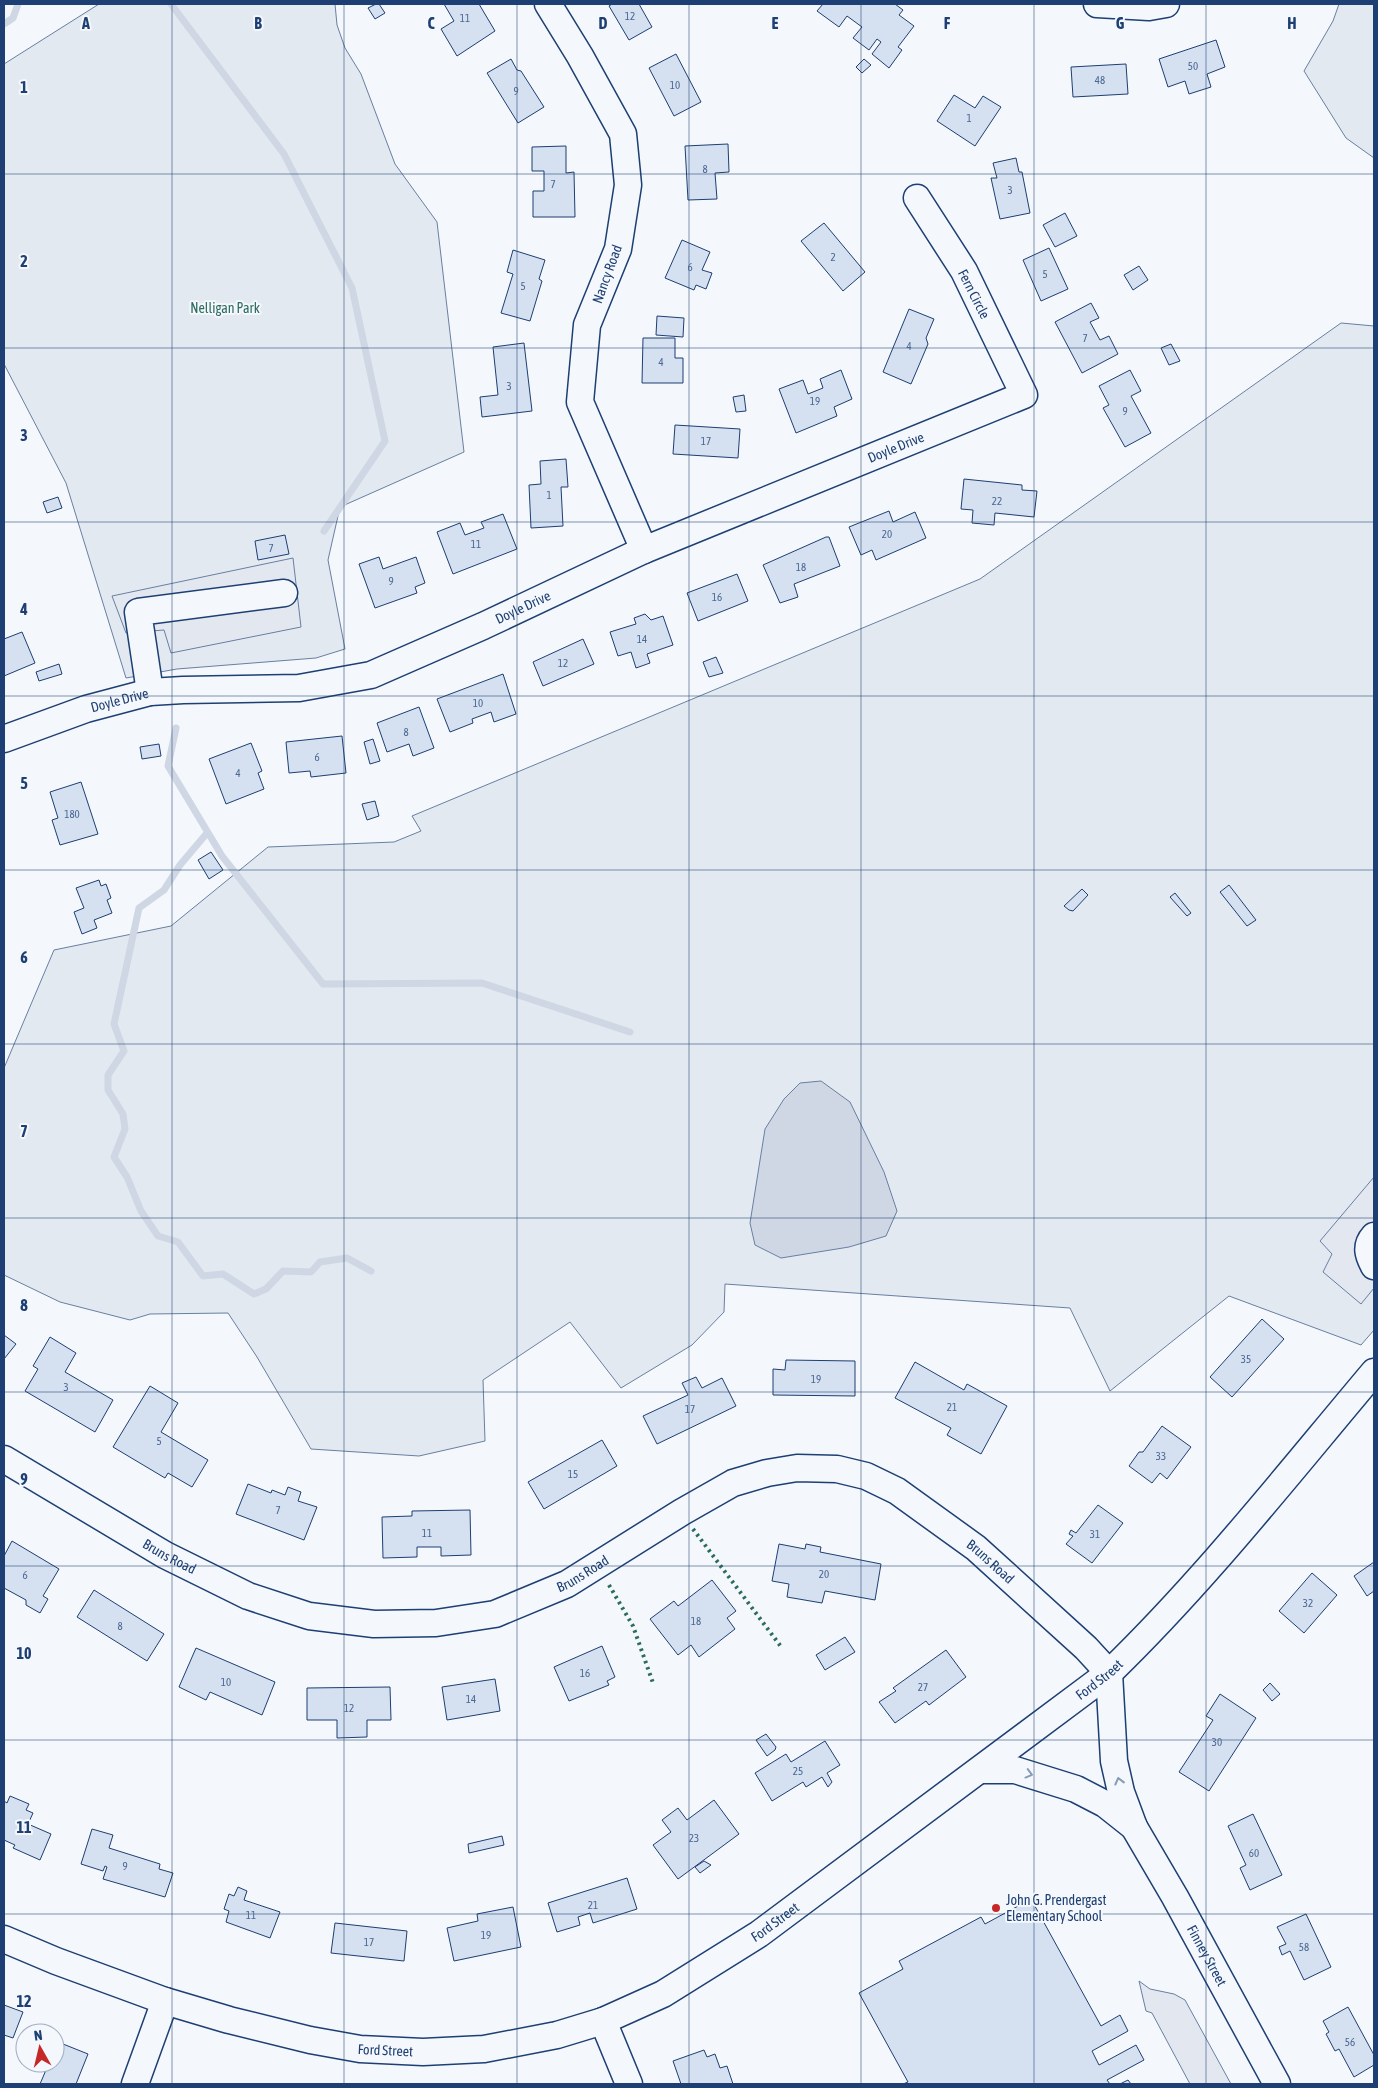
<svg xmlns="http://www.w3.org/2000/svg" width="1378" height="2088" font-family="'Asap Condensed',sans-serif">
<style>
.green{fill:#e3e9f0;stroke:#687fa3}
.parking{fill:#e3e8f0;stroke:#687fa3}
.water{fill:#cfd7e4;stroke:#687fa3}
.lines{fill:none;stroke-linecap:round;stroke-linejoin:round}
.stream{stroke:#cfd7e4;stroke-width:7}
.building{fill:#d5e0f0;stroke:#1d3f73}
.minor-casing{stroke:#1d3f73;stroke-width:29}
.minor{stroke:#f4f7fb;stroke-width:26}
.hedge{stroke:#2c6c60;stroke-width:4;stroke-dasharray:2.5 4;stroke-linecap:butt}
.oneway{stroke:#889bb7}
.grid{fill:none;stroke:#1d3f73;stroke-width:1;stroke-opacity:0.55}
.poi-dot{fill:#c62828;stroke:#f4f7fb;stroke-width:2}
.labels{text-anchor:middle;stroke-width:4;stroke-linejoin:round;paint-order:stroke}
.number-label{font-size:11px;fill:#4b6792}
.street-label{font-size:14px;fill:#1d3f73;stroke:#f4f7fb}
.park-label{font-size:14px;fill:#2c6c60;stroke:#f4f7fb}
.poi-label{font-size:14px;fill:#1d3f73;stroke:#f4f7fb;text-anchor:start}
.grid-label{font-size:16px;text-anchor:middle;font-weight:bold;fill:#1d3f73;stroke:#f4f7fb;stroke-width:4;stroke-linejoin:round;paint-order:stroke}
</style>
<rect width="100%" height="100%" fill="#f4f7fb"/>
<path class="green" d="M 99,4 L 335,4 L 337,25 L 345,48 L 361,74 L 395,164 L 437,222 L 464,452 L 340,507 L 328,560 L 345,649 L 316,658 L 177,669 L 126,678 L 66,483 L 4,364 L 4,64 Z
M 1339,4 L 1374,4 L 1374,158 L 1346,138 L 1304,71 L 1333,21 Z
M 1341,323 L 1374,326 L 1374,1330 L 1361,1345 L 1229,1296 L 1110,1391 L 1070,1308 L 725,1284 L 724,1312 L 692,1345 L 621,1388 L 570,1322 L 483,1380 L 485,1441 L 419,1456 L 311,1449 L 257,1357 L 228,1313 L 150,1314 L 130,1320 L 60,1302 L 4,1275 L 4,1068 L 54,950 L 171,926 L 268,847 L 394,842 L 421,831 L 412,816 L 980,579 Z"/>
<path class="parking" d="M 293,558 L 301,627 L 171,653 L 164,630 L 126,633 L 112,596 Z
M 1374,1177 L 1374,1288 L 1361,1304 L 1323,1272 L 1332,1254 L 1320,1241 Z
M 1139,1981 L 1150,1989 L 1174,1994 L 1185,2000 L 1231,2084 L 1190,2084 L 1152,2013 L 1146,2011 Z"/>
<path class="water" d="M 821,1081 L 850,1102 L 884,1172 L 897,1211 L 886,1236 L 849,1247 L 781,1258 L 755,1245 L 750,1223 L 765,1129 L 784,1099 L 800,1083 Z"/>
<g class="lines">
<path class="stream" d="M 171,4 L 284,154 L 352,288 L 385,441 L 324,531
M 4,24 L 13,18 L 18,4
M 176,728 L 168,766 L 222,856 L 323,984 L 482,983 L 630,1032
M 207,833 L 180,865 L 164,890 L 139,908 L 114,1024 L 124,1051 L 108,1075 L 108,1090 L 123,1114 L 125,1129 L 114,1157 L 127,1177 L 141,1211 L 158,1236 L 178,1242 L 203,1276 L 223,1274 L 254,1294 L 266,1289 L 283,1271 L 311,1272 L 320,1262 L 347,1258 L 371,1271"/>
</g>
<path class="building" d="M 376,4 L 379,4 L 385,13 L 375,19 L 368,8 Z
M 444,4 L 479,4 L 495,31 L 457,56 L 441,29 L 454,21 Z
M 612,4 L 639,4 L 652,27 L 629,40 L 609,6 Z
M 823,4 L 895,4 L 903,10 L 899,15 L 914,26 L 898,47 L 902,50 L 889,68 L 872,54 L 881,42 L 877,39 L 869,50 L 853,38 L 862,27 L 847,16 L 839,27 L 817,11 Z
M 1216,40 L 1225,67 L 1207,74 L 1211,87 L 1189,94 L 1185,81 L 1168,87 L 1159,59 Z
M 676,54 L 701,102 L 674,116 L 649,68 Z
M 511,59 L 517,70 L 521,71 L 544,107 L 518,123 L 487,73 Z
M 864,59 L 871,65 L 862,73 L 856,67 Z
M 1126,64 L 1128,94 L 1073,97 L 1071,67 Z
M 954,95 L 975,108 L 983,96 L 1001,107 L 975,146 L 937,121 Z
M 728,144 L 729,172 L 715,173 L 717,199 L 688,200 L 685,146 Z
M 566,146 L 566,173 L 574,172 L 575,217 L 533,217 L 533,191 L 544,191 L 544,171 L 532,171 L 532,147 Z
M 1016,158 L 1019,172 L 1022,172 L 1030,213 L 1000,219 L 991,178 L 997,178 L 993,163 Z
M 1065,213 L 1077,236 L 1055,247 L 1043,225 Z
M 824,223 L 865,272 L 843,291 L 801,241 Z
M 682,240 L 710,252 L 702,270 L 712,273 L 706,289 L 696,285 L 694,290 L 665,278 Z
M 1049,248 L 1068,289 L 1041,301 L 1023,260 Z
M 513,250 L 545,260 L 539,279 L 542,281 L 530,321 L 501,313 L 513,274 L 507,272 Z
M 1139,266 L 1148,280 L 1133,290 L 1124,275 Z
M 1091,303 L 1099,318 L 1090,322 L 1100,340 L 1109,336 L 1118,354 L 1082,373 L 1055,322 Z
M 909,309 L 934,319 L 926,338 L 928,344 L 911,384 L 883,372 Z
M 657,316 L 684,318 L 683,337 L 656,335 Z
M 643,338 L 675,338 L 675,358 L 683,358 L 683,383 L 642,383 Z
M 524,343 L 532,411 L 482,417 L 480,397 L 498,395 L 493,347 Z
M 1171,344 L 1180,361 L 1169,365 L 1161,348 Z
M 841,370 L 852,399 L 834,407 L 837,416 L 796,433 L 779,389 L 803,380 L 808,394 L 823,388 L 820,379 Z
M 1130,370 L 1141,391 L 1131,396 L 1151,433 L 1125,447 L 1103,408 L 1109,405 L 1099,386 Z
M 744,395 L 746,411 L 736,412 L 733,397 Z
M 675,425 L 740,429 L 738,458 L 673,454 Z
M 566,459 L 568,487 L 561,487 L 563,526 L 531,528 L 529,485 L 541,484 L 540,461 Z
M 964,479 L 1022,485 L 1022,490 L 1037,491 L 1034,517 L 995,513 L 994,525 L 972,523 L 973,510 L 961,509 Z
M 58,497 L 62,508 L 47,513 L 43,502 Z
M 889,511 L 893,522 L 915,512 L 926,538 L 876,560 L 872,550 L 861,555 L 849,527 Z
M 503,514 L 517,549 L 453,574 L 437,532 L 460,523 L 465,535 L 484,528 L 481,522 Z
M 285,535 L 289,554 L 258,560 L 255,541 Z
M 826,537 L 829,537 L 840,566 L 794,584 L 798,597 L 780,603 L 763,565 Z
M 379,557 L 383,569 L 416,557 L 425,583 L 415,587 L 417,593 L 375,608 L 359,564 Z
M 737,574 L 748,601 L 698,621 L 687,593 Z
M 645,614 L 651,620 L 663,616 L 673,645 L 647,654 L 650,663 L 636,668 L 631,652 L 618,656 L 610,632 L 636,624 L 634,618 Z
M 22,632 L 35,663 L 4,676 L 4,639 Z
M 583,639 L 594,664 L 543,686 L 533,662 Z
M 716,657 L 723,673 L 709,677 L 703,662 Z
M 59,664 L 62,674 L 39,681 L 36,672 Z
M 503,674 L 516,714 L 494,722 L 491,712 L 472,719 L 473,723 L 450,732 L 437,699 Z
M 419,707 L 434,748 L 413,756 L 409,744 L 387,752 L 377,723 Z
M 342,736 L 346,773 L 311,777 L 310,771 L 289,773 L 286,742 Z
M 373,739 L 380,761 L 370,764 L 364,742 Z
M 251,743 L 262,771 L 258,773 L 264,789 L 226,804 L 209,759 Z
M 159,744 L 161,756 L 142,759 L 140,747 Z
M 81,782 L 98,834 L 60,845 L 52,820 L 58,818 L 50,792 Z
M 375,801 L 379,816 L 367,820 L 362,804 Z
M 211,852 L 223,870 L 209,879 L 198,860 Z
M 99,880 L 101,886 L 106,884 L 111,898 L 107,900 L 112,913 L 94,920 L 97,928 L 82,934 L 74,912 L 84,908 L 76,888 Z
M 1229,885 L 1256,920 L 1247,926 L 1220,892 Z
M 1082,889 L 1088,895 L 1073,911 L 1069,910 L 1064,906 Z
M 1175,893 L 1191,913 L 1187,916 L 1170,897 Z
M 1262,1319 L 1284,1339 L 1232,1397 L 1210,1377 Z
M 4,1335 L 16,1344 L 4,1359 Z
M 50,1337 L 76,1353 L 65,1372 L 113,1400 L 95,1432 L 25,1391 L 38,1369 L 33,1366 Z
M 786,1360 L 855,1361 L 855,1396 L 773,1395 L 773,1369 L 785,1370 Z
M 915,1362 L 964,1390 L 967,1384 L 1007,1406 L 981,1454 L 947,1435 L 951,1428 L 895,1398 Z
M 696,1377 L 702,1388 L 722,1378 L 736,1406 L 657,1444 L 643,1416 L 688,1395 L 682,1383 Z
M 150,1386 L 178,1403 L 161,1432 L 208,1460 L 192,1487 L 168,1473 L 165,1478 L 113,1447 Z
M 1162,1426 L 1191,1447 L 1167,1479 L 1160,1473 L 1152,1483 L 1129,1466 L 1139,1452 L 1143,1452 Z
M 602,1440 L 617,1466 L 544,1509 L 528,1482 Z
M 248,1484 L 271,1493 L 272,1490 L 285,1495 L 288,1487 L 301,1492 L 298,1501 L 317,1507 L 304,1540 L 236,1514 Z
M 1098,1505 L 1123,1523 L 1092,1563 L 1066,1544 L 1073,1536 L 1069,1534 L 1071,1530 L 1076,1533 Z
M 470,1510 L 471,1555 L 441,1556 L 441,1547 L 417,1547 L 417,1557 L 383,1558 L 382,1517 L 412,1516 L 412,1511 Z
M 12,1541 L 59,1569 L 43,1596 L 48,1599 L 40,1613 L 26,1605 L 26,1600 L 4,1588 L 4,1556 Z
M 779,1544 L 805,1549 L 806,1544 L 821,1547 L 820,1552 L 881,1564 L 875,1600 L 825,1591 L 822,1603 L 787,1597 L 789,1584 L 772,1581 Z
M 1374,1562 L 1374,1591 L 1367,1596 L 1354,1576 Z
M 1312,1573 L 1337,1595 L 1304,1633 L 1279,1611 Z
M 712,1580 L 736,1611 L 727,1618 L 735,1629 L 699,1657 L 691,1645 L 678,1655 L 650,1619 L 674,1601 L 678,1606 Z
M 94,1590 L 164,1634 L 147,1661 L 77,1617 Z
M 845,1637 L 855,1652 L 825,1670 L 816,1655 Z
M 602,1646 L 615,1677 L 607,1681 L 609,1685 L 569,1701 L 554,1667 Z
M 196,1648 L 275,1682 L 262,1715 L 210,1692 L 206,1700 L 179,1687 Z
M 946,1650 L 966,1677 L 929,1705 L 926,1701 L 895,1723 L 879,1702 L 896,1691 L 893,1688 Z
M 495,1679 L 500,1711 L 447,1720 L 442,1687 Z
M 1270,1683 L 1280,1694 L 1272,1701 L 1263,1690 Z
M 390,1687 L 391,1720 L 367,1720 L 367,1737 L 337,1738 L 337,1720 L 307,1720 L 307,1688 Z
M 1220,1694 L 1256,1718 L 1209,1791 L 1179,1772 L 1213,1720 L 1206,1716 Z
M 766,1734 L 776,1747 L 775,1750 L 767,1756 L 756,1740 Z
M 825,1741 L 840,1765 L 827,1773 L 832,1782 L 828,1787 L 822,1777 L 806,1787 L 803,1782 L 772,1801 L 755,1773 L 786,1754 L 791,1762 Z
M 10,1796 L 29,1804 L 26,1810 L 33,1813 L 28,1824 L 51,1834 L 40,1860 L 13,1848 L 15,1845 L 4,1840 L 4,1801 L 7,1803 Z
M 714,1800 L 739,1834 L 678,1879 L 653,1845 L 671,1832 L 662,1820 L 678,1808 L 687,1820 Z
M 1253,1814 L 1282,1875 L 1250,1890 L 1240,1868 L 1246,1865 L 1228,1826 Z
M 92,1829 L 113,1835 L 109,1848 L 160,1864 L 159,1869 L 173,1873 L 165,1897 L 103,1879 L 107,1867 L 105,1866 L 103,1871 L 81,1864 Z
M 502,1836 L 504,1845 L 469,1853 L 468,1844 Z
M 704,1861 L 711,1865 L 700,1873 L 695,1867 Z
M 627,1878 L 637,1909 L 593,1923 L 590,1913 L 578,1917 L 580,1925 L 557,1932 L 548,1903 Z
M 238,1887 L 247,1891 L 244,1900 L 280,1912 L 270,1938 L 226,1922 L 229,1911 L 224,1909 L 229,1894 L 234,1896 Z
M 1031,1899 L 1101,2026 L 1120,2015 L 1128,2031 L 1092,2051 L 1099,2065 L 1136,2045 L 1144,2060 L 1107,2080 L 1110,2084 L 903,2084 L 908,2082 L 859,1993 L 903,1969 L 899,1961 L 981,1917 L 985,1924 Z
M 513,1907 L 521,1947 L 454,1961 L 447,1928 L 478,1921 L 477,1914 Z
M 1306,1914 L 1331,1967 L 1304,1980 L 1290,1951 L 1282,1955 L 1279,1947 L 1286,1944 L 1277,1927 Z
M 335,1923 L 407,1931 L 404,1961 L 331,1953 Z
M 4,2005 L 23,2012 L 13,2038 L 4,2035 Z
M 1348,2007 L 1374,2055 L 1374,2065 L 1354,2077 L 1339,2049 L 1335,2051 L 1326,2034 L 1329,2032 L 1323,2021 Z
M 58,2042 L 88,2054 L 76,2084 L 40,2084 L 49,2063 L 55,2063 L 55,2049 Z
M 704,2050 L 707,2057 L 715,2054 L 720,2068 L 727,2066 L 733,2084 L 681,2084 L 673,2061 Z
M 1128,2080 L 1131,2084 L 1120,2084 Z"/>
<g class="lines">
<g class="minor-casing">
<g id="minor">
<path d="M 548,4 L 580,56 L 623,134 L 628,185 L 618,249 L 587,325 L 580,402 L 644,550"/>
<path d="M 1097,4 L 1149,7 L 1166,4"/>
<path d="M 150,692 L 138,612 L 284,593"/>
<path id="s1" d="M 4,739 L 86,709 L 150,692 L 183,690 L 299,688 L 371,675 L 483,626 L 644,550 L 1024,395 L 964,271 L 917,198"/>
<path d="M 1374,1236 C 1365,1246 1368,1255 1374,1266"/>
<path id="s2" d="M 4,1459 L 165,1555 L 248,1596 L 309,1616 L 374,1624 L 436,1623 L 495,1614 L 567,1584 L 682,1512 L 733,1483 L 767,1473 L 797,1468 L 837,1469 L 866,1476 L 897,1491 L 976,1548 L 1086,1648 L 1109,1673 L 1114,1761 L 1121,1792 L 1134,1827 L 1175,1897 L 1277,2084"/>
<path d="M 980,1770 L 1015,1770 L 1076,1789 L 1105,1804 L 1134,1827"/>
<path id="s3" d="M 4,1939 L 56,1961 L 165,2001 L 229,2020 L 310,2040 L 360,2049 L 423,2052 L 484,2049 L 557,2035 L 603,2021 L 663,1994 L 759,1934 L 1109,1673 C 1205,1580 1288,1474 1374,1372"/>
<path d="M 603,2021 L 629,2084"/>
<path d="M 135,2084 L 165,2001"/>
</g>
</g>
<use href="#minor" class="minor"/>
<path class="hedge" d="M 693,1529 L 782,1648
M 609,1585 L 633,1626 L 653,1683"/>
</g>
<defs><path id="oneway-chevron" d="M-2-3.5L2.5 0L-2 3.5" fill="none" stroke-width="1.6" stroke-linecap="round" stroke-linejoin="round" transform="scale(1.25)"/></defs>
<g class="oneway">
<use href="#oneway-chevron" transform="translate(1029 1774) rotate(15)"/>
<use href="#oneway-chevron" transform="translate(1119 1781) rotate(-104)"/>
</g>
<path class="grid" d="M 172,4 L 172,2084M 344,4 L 344,2084M 517,4 L 517,2084M 689,4 L 689,2084M 861,4 L 861,2084M 1034,4 L 1034,2084M 1206,4 L 1206,2084M 4,174 L 1374,174M 4,348 L 1374,348M 4,522 L 1374,522M 4,696 L 1374,696M 4,870 L 1374,870M 4,1044 L 1374,1044M 4,1218 L 1374,1218M 4,1392 L 1374,1392M 4,1566 L 1374,1566M 4,1740 L 1374,1740M 4,1914 L 1374,1914"/>
<circle class="poi-dot" cx="996" cy="1908" r="5"/>
<g class="labels">
<g class="number-label">
<text x="630" y="20">12</text>
<text x="465" y="22">11</text>
<text x="1193" y="70">50</text>
<text x="1100" y="84">48</text>
<text x="675" y="89">10</text>
<text x="516" y="95">9</text>
<text x="969" y="122">1</text>
<text x="705" y="173">8</text>
<text x="553" y="188">7</text>
<text x="1010" y="194">3</text>
<text x="833" y="261">2</text>
<text x="690" y="271">6</text>
<text x="1045" y="278">5</text>
<text x="523" y="290">5</text>
<text x="1085" y="342">7</text>
<text x="909" y="350">4</text>
<text x="661" y="366">4</text>
<text x="509" y="390">3</text>
<text x="815" y="405">19</text>
<text x="1125" y="415">9</text>
<text x="706" y="445">17</text>
<text x="549" y="499">1</text>
<text x="997" y="505">22</text>
<text x="887" y="538">20</text>
<text x="476" y="548">11</text>
<text x="271" y="552">7</text>
<text x="801" y="571">18</text>
<text x="391" y="585">9</text>
<text x="717" y="601">16</text>
<text x="642" y="643">14</text>
<text x="563" y="667">12</text>
<text x="478" y="707">10</text>
<text x="406" y="736">8</text>
<text x="317" y="761">6</text>
<text x="238" y="777">4</text>
<text x="72" y="818">180</text>
<text x="1246" y="1363">35</text>
<text x="816" y="1383">19</text>
<text x="66" y="1391">3</text>
<text x="952" y="1411">21</text>
<text x="690" y="1413">17</text>
<text x="159" y="1445">5</text>
<text x="1161" y="1460">33</text>
<text x="573" y="1478">15</text>
<text x="278" y="1514">7</text>
<text x="427" y="1537">11</text>
<text x="1095" y="1538">31</text>
<text x="824" y="1578">20</text>
<text x="25" y="1579">6</text>
<text x="1308" y="1607">32</text>
<text x="696" y="1625">18</text>
<text x="120" y="1630">8</text>
<text x="585" y="1677">16</text>
<text x="226" y="1686">10</text>
<text x="923" y="1691">27</text>
<text x="471" y="1703">14</text>
<text x="349" y="1712">12</text>
<text x="1217" y="1746">30</text>
<text x="798" y="1775">25</text>
<text x="694" y="1842">23</text>
<text x="1254" y="1857">60</text>
<text x="125" y="1870">9</text>
<text x="593" y="1909">21</text>
<text x="251" y="1919">11</text>
<text x="486" y="1939">19</text>
<text x="369" y="1946">17</text>
<text x="1304" y="1951">58</text>
<text x="1350" y="2046">56</text>
</g>
<g class="street-label">
<text transform="translate(607 274) rotate(-70)" y="5">Nancy Road</text>
<text transform="translate(974 294) rotate(63)" y="5">Fern Circle</text>
<text dy="5" stroke="none"><textPath href="#s1" startOffset="948">Doyle Drive</textPath></text>
<text dy="5" stroke="none"><textPath href="#s1" startOffset="542">Doyle Drive</textPath></text>
<text dy="5" stroke="none"><textPath href="#s1" startOffset="122">Doyle Drive</textPath></text>
<text dy="5" stroke="none"><textPath href="#s2" startOffset="192">Bruns Road</textPath></text>
<text dy="5" stroke="none"><textPath href="#s2" startOffset="1091">Bruns Road</textPath></text>
<text dy="5" stroke="none"><textPath href="#s2" startOffset="628">Bruns Road</textPath></text>
<text dy="5" stroke="none"><textPath href="#s3" startOffset="1224">Ford Street</textPath></text>
<text dy="5" stroke="none"><textPath href="#s3" startOffset="819">Ford Street</textPath></text>
<text dy="5" stroke="none"><textPath href="#s2" startOffset="1559">Finney Street</textPath></text>
<text dy="5" stroke="none"><textPath href="#s3" startOffset="399">Ford Street</textPath></text>
</g>
<g class="park-label">
<text x="225" y="313">Nelligan Park</text>
</g>
<g class="poi-label">
<text x="1006" y="1905">John G. Prendergast<tspan x="1006" dy="16">Elementary School</tspan></text>
</g>
</g>
<g class="grid-label">
<text x="86" y="29">A</text>
<text x="258" y="29">B</text>
<text x="431" y="29">C</text>
<text x="603" y="29">D</text>
<text x="775" y="29">E</text>
<text x="947" y="29">F</text>
<text x="1120" y="29">G</text>
<text x="1292" y="29">H</text>
<text x="24" y="93">1</text>
<text x="24" y="267">2</text>
<text x="24" y="441">3</text>
<text x="24" y="615">4</text>
<text x="24" y="789">5</text>
<text x="24" y="963">6</text>
<text x="24" y="1137">7</text>
<text x="24" y="1311">8</text>
<text x="24" y="1485">9</text>
<text x="24" y="1659">10</text>
<text x="24" y="1833">11</text>
<text x="24" y="2007">12</text>
</g>
<rect width="1378" height="2088" fill="none" stroke="#1d3f73" stroke-width="10"/>
<g transform="translate(40 2048) rotate(352)"><circle r="24" fill="#f4f7fb" stroke="#9eadc5"/>
<path d="M0-4L9 19L0 12L-9 19Z" fill="#c62828"/>
<text y="-8" font-size="14" font-weight="bold" text-anchor="middle" fill="#1d3f73">N</text>
</g>
</svg>
